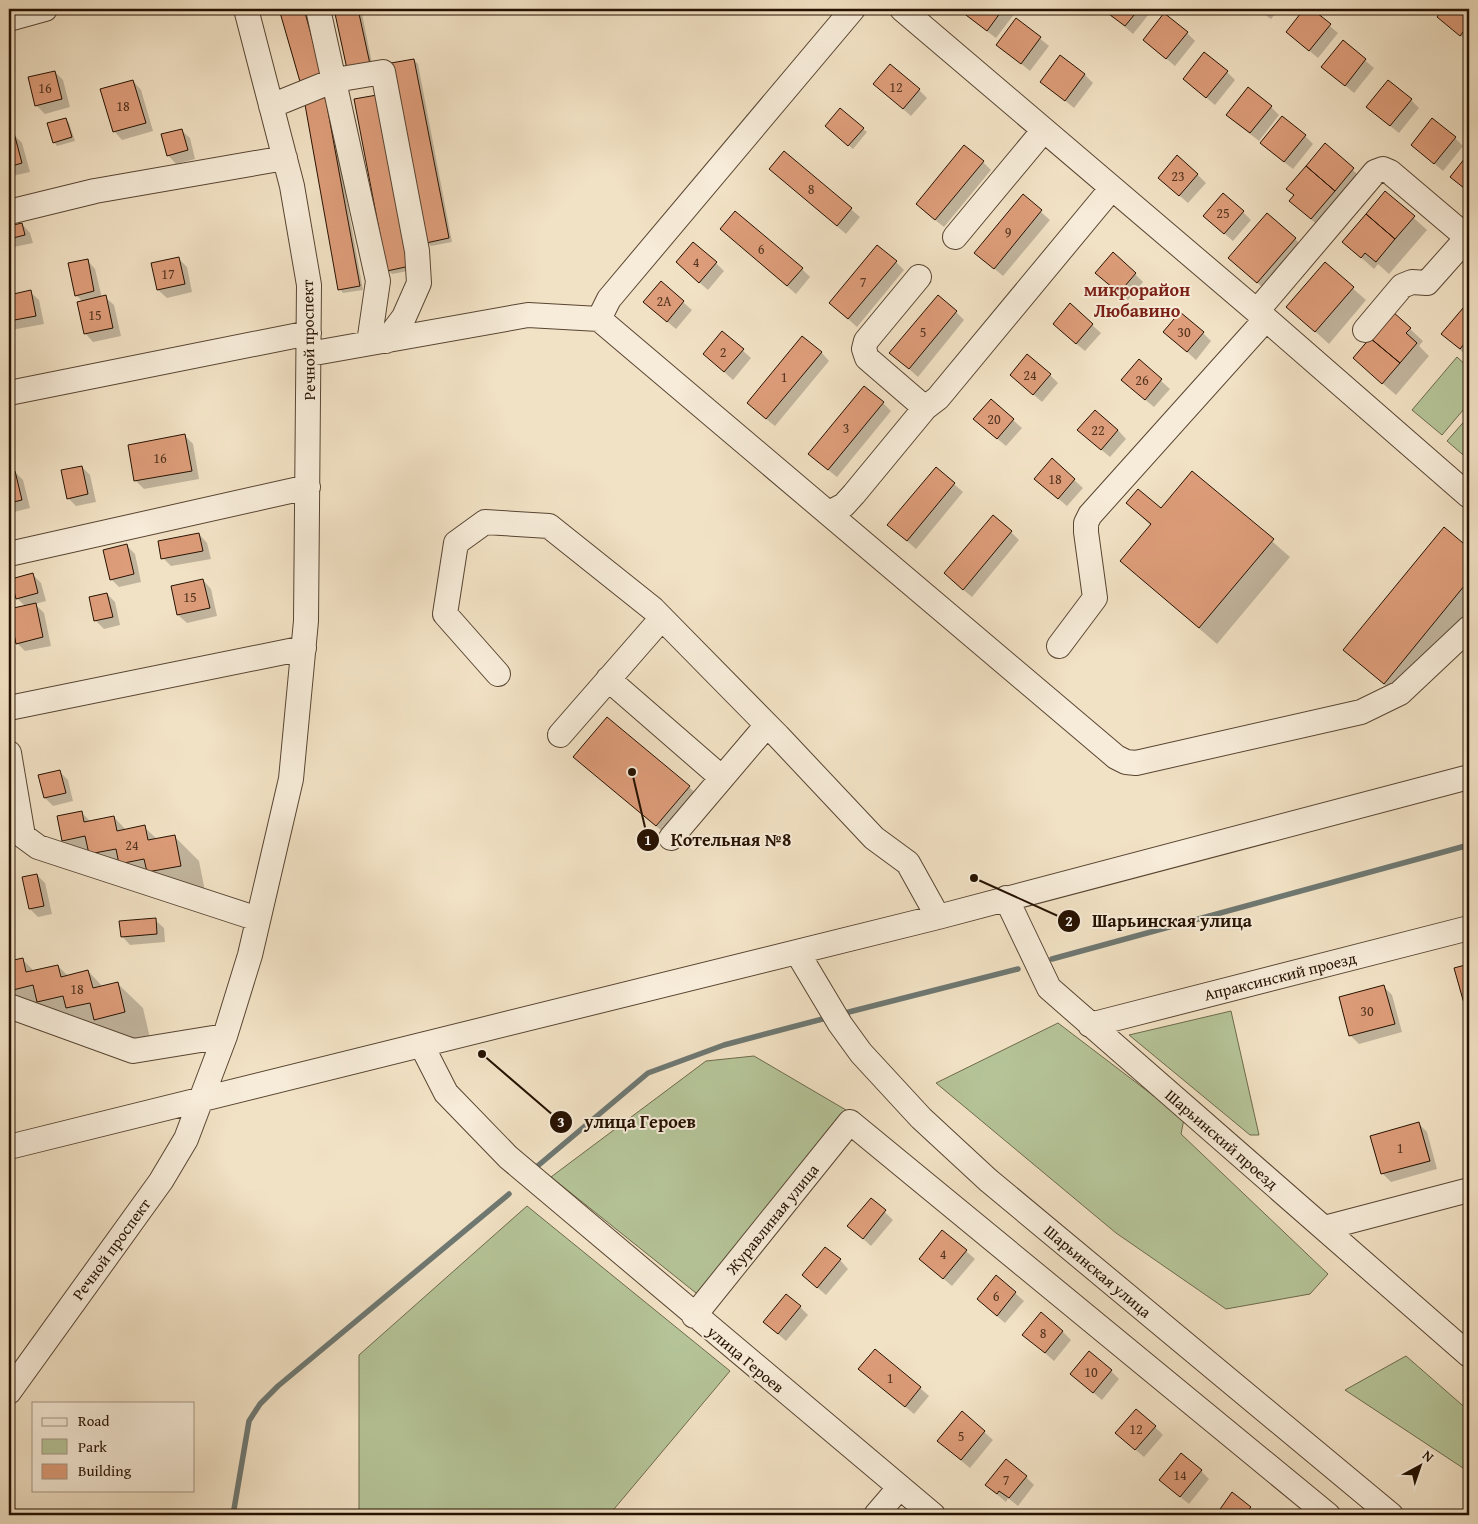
<svg xmlns="http://www.w3.org/2000/svg" width="1478" height="1524" font-family="'Gentium Book Plus',serif">
<style>
.green{fill:#b5c498;stroke:#6d6a4c}
.shadow{fill:#0003}
.lines{fill:none;stroke-linecap:round;stroke-linejoin:round}
.stream{stroke:#6e7872;stroke-width:5.5}
.building{fill:#de9d7a;stroke:#251101}
.minor-casing{stroke:#584532;stroke-width:26}
.minor{stroke:#f7ecd9;stroke-width:24}
.labels{text-anchor:middle;stroke-width:4;stroke-linejoin:round;paint-order:stroke}
.number-label{font-size:14px;fill:#53341f}
.street-label{font-size:16px;fill:#251101;stroke:#f7ecd9}
.neighbourhood-label{font-size:18px;font-weight:bold;fill:#7a1f14;stroke:#f7ecd9}
.leader{fill:none;stroke:#251101;stroke-width:2}
.callout-dot{fill:#251101;stroke:#f7ecd9;stroke-width:2}
.mark-label{font-size:15px;text-anchor:middle;font-weight:bold;fill:#fff}
.callout-label{font-size:18px;text-anchor:middle;font-weight:bold;fill:#251101;stroke:#f7ecd9;stroke-width:4;stroke-linejoin:round;paint-order:stroke}
</style>
<rect width="100%" height="100%" fill="#f2e2c5"/>
<filter id="stains"><feTurbulence type="fractalNoise" baseFrequency=".004" numOctaves="4"/><feColorMatrix values="0 0 0 0 .2 0 0 0 0 .09 0 0 0 0 .02 0 0 0 .5 -.17"/></filter>
<radialGradient id="worn" r=".72"><stop offset=".6" stop-color="#630" stop-opacity="0"/><stop offset="1" stop-color="#630" stop-opacity=".3"/></radialGradient>
<path class="green" d="M 1457,357 L 1469,368 L 1469,403 L 1442,435 L 1412,410 Z
M 1468,417 L 1469,419 L 1469,460 L 1447,441 Z
M 1231,1011 L 1259,1135 L 1250,1135 L 1129,1035 Z
M 1058,1023 L 1184,1119 L 1181,1134 L 1328,1274 L 1310,1294 L 1226,1309 L 1116,1233 L 936,1083 Z
M 754,1056 L 846,1110 L 701,1297 L 551,1177 L 706,1061 Z
M 527,1206 L 730,1371 L 609,1515 L 359,1515 L 359,1355 Z
M 1406,1356 L 1469,1411 L 1469,1472 L 1345,1390 Z"/>
<path class="shadow" d="M 280,9 L 306,9 L 326,82 L 302,84 Z
M 335,9 L 361,9 L 373,68 L 348,69 Z
M 966,9 L 1010,9 L 1015,13 L 996,38 L 972,20 L 963,12 Z
M 1104,9 L 1153,9 L 1133,34 Z
M 1257,9 L 1279,9 L 1271,19 Z
M 1306,9 L 1310,9 L 1338,33 L 1318,58 L 1287,32 Z
M 1444,9 L 1469,9 L 1469,43 L 1438,17 Z
M 1017,20 L 1049,46 L 1030,71 L 998,45 Z
M 1187,33 L 1195,41 L 1175,66 L 1144,40 Z
M 1343,42 L 1374,68 L 1354,93 L 1323,67 Z
M 414,60 L 418,64 L 452,242 L 431,246 L 427,242 Z
M 55,72 L 63,80 L 70,107 L 45,114 L 36,105 Z
M 1227,72 L 1235,80 L 1215,105 L 1184,79 Z
M 1084,74 L 1093,83 L 1074,108 L 1042,82 Z
M 133,81 L 141,90 L 153,131 L 122,140 L 114,131 Z
M 875,84 L 919,90 L 927,98 L 911,116 Z
M 325,97 L 329,101 L 363,290 L 343,293 L 340,289 Z
M 355,100 L 413,270 L 392,274 L 388,270 Z
M 1411,100 L 1419,108 L 1399,133 L 1376,115 Z
M 1271,107 L 1279,115 L 1259,141 L 1236,123 Z
M 65,119 L 69,123 L 75,141 L 57,146 L 54,142 Z
M 863,129 L 867,132 L 853,149 L 830,130 Z
M 181,130 L 190,138 L 195,159 L 176,164 L 168,155 Z
M 14,135 L 22,143 L 30,172 L 12,176 L 9,173 L 9,136 Z
M 1305,136 L 1313,144 L 1293,169 L 1270,151 Z
M 1455,138 L 1463,146 L 1443,171 L 1412,145 Z
M 1325,145 L 1366,182 L 1324,231 L 1291,201 Z
M 785,153 L 860,217 L 846,234 L 779,177 Z
M 1469,155 L 1469,192 L 1452,177 Z
M 983,162 L 991,170 L 944,227 L 925,212 Z
M 1197,174 L 1206,183 L 1188,203 L 1168,186 Z
M 1386,193 L 1427,230 L 1389,274 L 1378,264 L 1374,269 L 1344,242 Z
M 1023,196 L 1050,220 L 1003,276 L 976,253 Z
M 1243,212 L 1251,220 L 1233,241 L 1213,224 Z
M 22,224 L 30,233 L 33,243 L 9,248 L 9,227 Z
M 730,237 L 802,269 L 810,277 L 796,294 Z
M 1295,239 L 1308,251 L 1271,295 L 1229,258 Z
M 178,258 L 187,267 L 192,292 L 167,298 L 158,290 Z
M 87,260 L 95,269 L 102,298 L 105,297 L 114,305 L 121,336 L 93,342 L 85,333 L 83,302 L 76,295 Z
M 896,262 L 904,270 L 857,327 L 830,303 Z
M 716,263 L 724,271 L 708,290 L 686,271 Z
M 1325,264 L 1366,300 L 1329,344 L 1288,307 Z
M 1135,274 L 1143,282 L 1128,300 L 1105,281 Z
M 661,283 L 692,310 L 676,329 L 653,310 Z
M 30,292 L 39,300 L 44,324 L 11,330 L 9,328 L 9,296 Z
M 1469,303 L 1469,358 L 1443,334 Z
M 956,312 L 964,320 L 918,377 L 891,353 Z
M 1092,325 L 1101,333 L 1085,351 L 1062,332 Z
M 1410,329 L 1423,341 L 1419,346 L 1429,356 L 1396,395 L 1368,371 Z
M 1165,332 L 1203,333 L 1211,341 L 1196,360 Z
M 723,333 L 751,358 L 733,380 L 713,362 Z
M 821,352 L 829,361 L 775,426 L 756,411 Z
M 1139,361 L 1170,389 L 1154,407 L 1131,388 Z
M 1050,375 L 1058,383 L 1042,402 L 1020,383 Z
M 883,403 L 891,411 L 837,477 L 818,462 Z
M 1013,420 L 1022,428 L 1006,446 L 983,427 Z
M 1118,430 L 1126,439 L 1110,457 L 1087,438 Z
M 185,436 L 193,444 L 199,479 L 144,489 L 135,480 Z
M 1052,460 L 1083,488 L 1067,506 L 1044,487 Z
M 82,467 L 90,475 L 96,502 L 76,506 L 68,498 Z
M 15,472 L 23,480 L 30,508 L 10,513 L 9,473 Z
M 1193,472 L 1290,557 L 1217,644 L 1121,561 L 1151,526 L 1128,503 L 1161,510 Z
M 954,484 L 963,492 L 916,549 L 889,525 Z
M 1444,528 L 1469,549 L 1469,618 L 1402,700 L 1344,650 Z
M 1011,532 L 1019,540 L 972,597 L 954,582 Z
M 199,534 L 207,543 L 211,559 L 171,566 L 163,558 Z
M 127,546 L 135,554 L 141,582 L 119,587 L 111,579 Z
M 33,575 L 41,583 L 46,601 L 35,604 L 44,613 L 51,646 L 25,651 L 17,643 L 26,607 L 17,598 Z
M 203,580 L 211,589 L 217,616 L 187,623 L 178,615 L 172,587 Z
M 107,594 L 115,602 L 120,625 L 104,629 L 95,620 Z
M 575,757 L 689,787 L 702,799 L 670,838 Z
M 59,771 L 68,780 L 73,801 L 53,806 L 45,798 Z
M 82,813 L 91,822 L 114,817 L 126,830 L 144,827 L 157,839 L 174,836 L 199,861 L 205,891 L 88,865 L 63,840 Z
M 37,875 L 45,883 L 52,914 L 38,917 L 30,909 Z
M 155,920 L 164,928 L 165,942 L 130,945 L 122,936 Z
M 22,959 L 35,972 L 58,966 L 68,976 L 88,971 L 103,987 L 117,983 L 143,1008 L 150,1038 L 121,1045 L 9,1005 L 9,963 Z
M 1469,965 L 1469,1010 L 1466,1006 L 1456,969 Z
M 1384,987 L 1392,995 L 1402,1032 L 1359,1044 L 1350,1035 Z
M 1419,1124 L 1427,1132 L 1437,1169 L 1391,1182 L 1382,1173 Z
M 871,1199 L 893,1220 L 871,1246 L 849,1226 Z
M 943,1231 L 975,1259 L 952,1286 L 920,1259 Z
M 840,1260 L 848,1269 L 826,1295 L 812,1283 Z
M 997,1277 L 1024,1301 L 1005,1323 L 986,1307 Z
M 800,1307 L 808,1315 L 786,1341 L 764,1322 Z
M 1063,1332 L 1071,1340 L 1054,1361 L 1024,1335 Z
M 860,1369 L 920,1388 L 929,1396 L 914,1414 Z
M 1111,1371 L 1119,1379 L 1102,1400 L 1080,1382 Z
M 1155,1427 L 1163,1435 L 1144,1457 L 1125,1441 Z
M 984,1432 L 993,1440 L 970,1468 L 947,1449 Z
M 1201,1471 L 1209,1479 L 1189,1504 L 1169,1488 Z
M 1026,1477 L 1034,1485 L 1018,1506 L 1008,1498 L 1006,1502 L 986,1485 Z
M 1233,1494 L 1250,1508 L 1258,1515 L 1217,1515 Z"/>
<g class="lines">
<path class="stream" d="M 1052,959 L 1469,845
M 841,1014 L 1018,969
M 534,1169 L 648,1073 L 724,1045 L 830,1017
M 233,1515 L 249,1421 L 260,1404 L 278,1386 L 509,1194"/>
</g>
<path class="building" d="M 279,9 L 304,9 L 323,78 L 301,85 Z
M 334,9 L 358,9 L 370,64 L 347,69 Z
M 964,9 L 1003,9 L 987,31 L 962,12 Z
M 1102,9 L 1139,9 L 1125,26 Z
M 1304,9 L 1312,9 L 1331,24 L 1309,51 L 1286,32 Z
M 1443,9 L 1469,9 L 1469,24 L 1460,36 L 1437,17 Z
M 1164,13 L 1188,32 L 1166,59 L 1143,40 Z
M 1016,18 L 1041,37 L 1021,64 L 996,45 Z
M 1343,40 L 1366,59 L 1345,86 L 1321,67 Z
M 1204,52 L 1228,71 L 1206,98 L 1183,79 Z
M 1060,55 L 1085,74 L 1065,101 L 1040,82 Z
M 414,59 L 449,238 L 426,243 L 391,63 Z
M 890,64 L 920,89 L 903,109 L 873,84 Z
M 55,71 L 62,99 L 35,106 L 28,77 Z
M 133,80 L 146,123 L 113,132 L 100,89 Z
M 1388,80 L 1412,99 L 1390,126 L 1366,107 Z
M 1248,87 L 1272,106 L 1250,133 L 1226,115 Z
M 325,95 L 360,286 L 338,290 L 304,99 Z
M 377,95 L 410,266 L 387,271 L 354,99 Z
M 840,108 L 864,128 L 848,146 L 825,126 Z
M 1282,116 L 1306,135 L 1284,162 L 1260,143 Z
M 66,118 L 72,137 L 53,143 L 47,123 Z
M 1432,118 L 1456,137 L 1434,164 L 1411,145 Z
M 182,129 L 188,150 L 167,156 L 161,134 Z
M 14,133 L 22,163 L 9,167 L 9,135 Z
M 1325,143 L 1354,168 L 1335,191 L 1306,166 Z
M 964,145 L 984,161 L 935,220 L 916,204 Z
M 784,151 L 852,208 L 837,226 L 769,169 Z
M 1469,153 L 1469,192 L 1450,177 Z
M 1177,155 L 1198,174 L 1179,196 L 1158,178 Z
M 1306,166 L 1335,191 L 1311,219 L 1289,201 L 1294,195 L 1286,189 Z
M 1385,191 L 1415,216 L 1395,239 L 1366,214 Z
M 1223,193 L 1244,211 L 1224,234 L 1203,216 Z
M 1023,194 L 1042,210 L 994,269 L 974,253 Z
M 735,211 L 803,268 L 787,286 L 720,229 Z
M 1267,213 L 1296,238 L 1257,283 L 1228,258 Z
M 1366,214 L 1395,239 L 1376,262 L 1365,253 L 1361,258 L 1342,242 Z
M 22,223 L 25,235 L 9,239 L 9,226 Z
M 693,242 L 717,262 L 699,283 L 676,262 Z
M 877,245 L 897,261 L 848,319 L 829,303 Z
M 1113,252 L 1136,273 L 1119,293 L 1095,273 Z
M 179,257 L 185,284 L 157,290 L 151,263 Z
M 88,259 L 94,291 L 75,296 L 68,263 Z
M 1325,262 L 1354,287 L 1315,332 L 1286,307 Z
M 661,281 L 684,301 L 667,322 L 643,302 Z
M 31,290 L 36,316 L 9,321 L 9,295 Z
M 106,295 L 113,328 L 84,334 L 77,302 Z
M 938,295 L 957,311 L 909,369 L 889,353 Z
M 1469,301 L 1469,349 L 1464,344 L 1460,349 L 1441,334 Z
M 1070,303 L 1093,324 L 1076,344 L 1053,324 Z
M 1180,312 L 1204,332 L 1187,352 L 1163,332 Z
M 1393,312 L 1411,328 L 1406,333 L 1417,343 L 1400,363 L 1370,338 Z
M 722,331 L 744,349 L 724,372 L 703,354 Z
M 802,336 L 822,352 L 766,419 L 747,403 Z
M 1370,338 L 1400,363 L 1382,384 L 1353,358 Z
M 1027,354 L 1051,374 L 1033,395 L 1010,375 Z
M 1139,359 L 1162,379 L 1145,400 L 1121,380 Z
M 864,386 L 884,402 L 828,470 L 808,454 Z
M 991,399 L 1014,419 L 997,439 L 973,419 Z
M 1095,410 L 1118,430 L 1101,450 L 1077,430 Z
M 185,434 L 192,471 L 134,481 L 128,445 Z
M 1052,458 L 1075,479 L 1058,499 L 1034,479 Z
M 82,466 L 88,494 L 67,499 L 61,470 Z
M 936,467 L 955,483 L 907,541 L 887,525 Z
M 15,471 L 22,500 L 9,503 L 9,472 Z
M 1192,471 L 1274,539 L 1199,628 L 1120,561 L 1151,524 L 1126,503 L 1138,489 L 1161,508 Z
M 993,515 L 1012,531 L 963,590 L 944,573 Z
M 1444,527 L 1469,548 L 1469,580 L 1384,684 L 1343,650 Z
M 199,533 L 203,551 L 161,559 L 158,541 Z
M 127,544 L 134,574 L 110,580 L 103,550 Z
M 33,573 L 38,593 L 16,599 L 11,579 Z
M 203,579 L 210,608 L 177,615 L 171,586 Z
M 107,593 L 113,617 L 94,621 L 89,597 Z
M 36,603 L 43,637 L 16,644 L 9,609 Z
M 607,717 L 690,786 L 656,826 L 573,757 Z
M 60,770 L 66,793 L 44,798 L 38,775 Z
M 82,811 L 84,822 L 114,816 L 117,831 L 145,825 L 148,840 L 175,835 L 181,866 L 147,872 L 144,859 L 119,864 L 116,849 L 89,854 L 85,836 L 62,841 L 57,816 Z
M 37,874 L 44,906 L 29,909 L 22,877 Z
M 156,918 L 157,934 L 121,937 L 119,921 Z
M 23,958 L 26,972 L 58,965 L 61,977 L 88,970 L 93,988 L 118,982 L 125,1012 L 94,1020 L 90,1003 L 66,1008 L 63,996 L 37,1002 L 33,985 L 9,991 L 9,961 Z
M 1469,964 L 1469,1006 L 1465,1007 L 1454,968 Z
M 1384,985 L 1395,1024 L 1349,1036 L 1339,997 Z
M 1419,1122 L 1430,1161 L 1381,1174 L 1370,1136 Z
M 871,1198 L 886,1210 L 863,1239 L 847,1226 Z
M 942,1230 L 967,1250 L 943,1279 L 919,1259 Z
M 825,1247 L 841,1259 L 817,1288 L 802,1275 Z
M 996,1275 L 1016,1292 L 997,1316 L 977,1299 Z
M 786,1294 L 801,1306 L 778,1334 L 763,1322 Z
M 1041,1312 L 1063,1331 L 1045,1353 L 1022,1335 Z
M 875,1349 L 921,1387 L 905,1407 L 858,1369 Z
M 1089,1351 L 1112,1370 L 1093,1393 L 1070,1374 Z
M 1136,1409 L 1156,1426 L 1135,1450 L 1115,1433 Z
M 962,1411 L 985,1431 L 961,1460 L 937,1441 Z
M 1181,1453 L 1202,1470 L 1180,1497 L 1159,1480 Z
M 1006,1459 L 1027,1476 L 1009,1498 L 999,1491 L 997,1494 L 985,1485 Z
M 1232,1492 L 1251,1507 L 1244,1515 L 1216,1515 Z"/>
<g class="lines">
<g class="minor-casing">
<path id="minor" d="M 318,9 L 378,281 L 369,343
M 853,9 L 609,299 L 599,319 L 1116,757 L 1126,762 L 1136,763 L 1361,712 L 1400,693 L 1469,628
M 902,9 L 1266,319 L 1469,496
M 9,19 L 45,9
M 271,106 L 335,80 L 383,72 L 417,251 L 419,283 L 404,317 L 386,341
M 9,212 L 95,191 L 285,158
M 955,237 L 1044,130
M 919,277 L 866,341 L 864,349 L 867,358 L 925,408
M 1257,311 L 1375,172 L 1383,169 L 1390,172 L 1469,239
M 1365,330 L 1402,286 L 1412,282 L 1427,283 L 1467,238
M 309,354 L 528,315 L 599,319
M 9,393 L 309,333
M 829,513 L 844,505 L 854,494 L 925,408 L 938,398 L 1112,188
M 9,554 L 308,487
M 1059,646 L 1095,598 L 1086,532 L 1086,523 L 1090,515 L 1266,319
M 498,674 L 445,614 L 456,543 L 485,522 L 549,526 L 653,609 L 778,736 L 874,838 L 908,863 L 938,917
M 608,679 L 722,778
M 9,708 L 304,648
M 560,735 L 662,618
M 9,753 L 23,836 L 38,847 L 258,919
M 671,838 L 767,725
M 1006,898 L 1049,988 L 1469,1355
M 797,952 L 840,1024 L 861,1053 L 921,1118 L 988,1180 L 1391,1515
M 9,1006 L 133,1051 L 225,1036
M 1090,1025 L 1469,928
M 422,1046 L 446,1093 L 508,1157 L 933,1515
M 9,1147 L 938,917 L 1469,777
M 1324,1228 L 1469,1190
M 694,1316 L 850,1122 L 1328,1515
M 9,1392 L 161,1181 L 186,1139 L 225,1036 L 250,955 L 291,779 L 306,621 L 309,285 L 292,186 L 246,9
M 876,1515 L 900,1487"/>
</g>
<use href="#minor" class="minor"/>
</g>
<g class="labels">
<g class="number-label">
<text x="896" y="92">12</text>
<text x="45" y="93">16</text>
<text x="123" y="111">18</text>
<text x="1178" y="181">23</text>
<text x="811" y="194">8</text>
<text x="1223" y="218">25</text>
<text x="1008" y="237">9</text>
<text x="761" y="254">6</text>
<text x="696" y="267">4</text>
<text x="168" y="279">17</text>
<text x="863" y="287">7</text>
<text x="664" y="306">2А</text>
<text x="95" y="320">15</text>
<text x="923" y="337">5</text>
<text x="1184" y="337">30</text>
<text x="723" y="357">2</text>
<text x="1030" y="380">24</text>
<text x="784" y="382">1</text>
<text x="1142" y="385">26</text>
<text x="994" y="424">20</text>
<text x="846" y="433">3</text>
<text x="1098" y="435">22</text>
<text x="160" y="463">16</text>
<text x="1055" y="484">18</text>
<text x="190" y="602">15</text>
<text x="132" y="850">24</text>
<text x="77" y="994">18</text>
<text x="1367" y="1016">30</text>
<text x="1400" y="1153">1</text>
<text x="943" y="1259">4</text>
<text x="996" y="1301">6</text>
<text x="1043" y="1338">8</text>
<text x="1091" y="1377">10</text>
<text x="890" y="1383">1</text>
<text x="1136" y="1434">12</text>
<text x="961" y="1441">5</text>
<text x="1180" y="1480">14</text>
<text x="1006" y="1485">7</text>
</g>
<g class="street-label">
<text transform="translate(308 340) rotate(-91)" y="6">Речной проспект</text>
<text transform="translate(1280 976) rotate(-14)" y="6">Апраксинский проезд</text>
<text transform="translate(1222 1139) rotate(41)" y="6">Шарьинский проезд</text>
<text transform="translate(772 1219) rotate(-51)" y="6">Журавлиная улица</text>
<text transform="translate(111 1249) rotate(-54)" y="6">Речной проспект</text>
<text transform="translate(1098 1271) rotate(40)" y="6">Шарьинская улица</text>
<text transform="translate(746 1359) rotate(40)" y="6">улица Героев</text>
</g>
<g class="neighbourhood-label">
<text x="1137" y="296">микрорайон<tspan x="1137" dy="21">Любавино</tspan></text>
</g>
</g>
<path class="leader" d="M632 772L648 840M974 878L1069 921M482 1054L561 1122"/>
<g class="callout-dot">
<circle cx="632" cy="772" r="5"/>
<circle cx="974" cy="878" r="5"/>
<circle cx="482" cy="1054" r="5"/>
<circle cx="648" cy="840" r="12"/>
<circle cx="1069" cy="921" r="12"/>
<circle cx="561" cy="1122" r="12"/>
</g>
<g class="mark-label">
<text x="648" y="845">1</text>
<text x="1069" y="926">2</text>
<text x="561" y="1127">3</text>
</g>
<g class="callout-label">
<text x="731" y="846">Котельная №8</text>
<text x="1172" y="927">Шарьинская улица</text>
<text x="640" y="1128">улица Героев</text>
</g>
<rect width="1478" height="1524" fill="none" stroke="#f2e2c5" stroke-width="30"/>
<rect x="10" y="10" width="1458" height="1504" fill="none" stroke="#251101" stroke-width="2.5"/>
<rect x="15" y="15" width="1448" height="1494" fill="none" stroke="#251101"/>
<rect x="32" y="1402" width="162" height="90" fill="#f7ecd9" stroke="#a39483"/>
<rect x="42" y="1418" width="25" height="8" fill="#f7ecd9" stroke="#a39483"/>
<text x="78" y="1426" font-size="15" fill="#251101">Road</text>
<rect x="42" y="1439" width="25" height="15" fill="#b5c498" stroke="#a39483"/>
<text x="78" y="1452" font-size="15" fill="#251101">Park</text>
<rect x="42" y="1464" width="25" height="15" fill="#de9d7a" stroke="#a39483"/>
<text x="78" y="1476" font-size="15" fill="#251101">Building</text>
<g transform="translate(1420 1466) rotate(40)" stroke="#f7ecd9" stroke-width="4" paint-order="stroke">
<path d="M0-4L9 19L0 12L-9 19Z" fill="#251101"/>
<text y="-8" font-size="14" font-weight="bold" text-anchor="middle" fill="#251101">N</text>
</g>
<rect width="100%" height="100%" filter="url(#stains)"/>
<rect width="100%" height="100%" fill="url(#worn)"/>
</svg>
